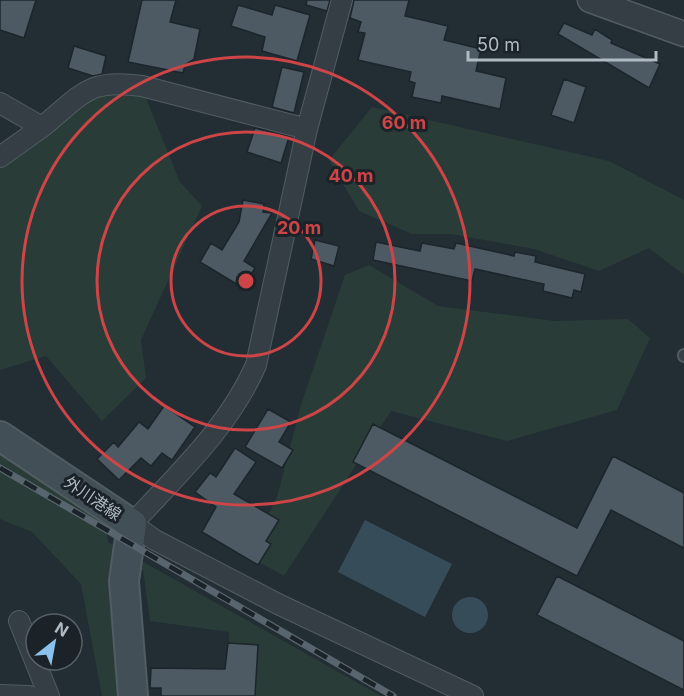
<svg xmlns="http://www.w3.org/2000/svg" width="684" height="696" font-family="Inter,'Noto Sans JP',sans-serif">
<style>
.green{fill:#2a3c38}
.water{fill:#374c59}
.building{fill:#4d5a63;stroke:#1c252b;stroke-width:1.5}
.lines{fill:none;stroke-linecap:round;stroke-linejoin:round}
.service-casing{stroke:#525c63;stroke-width:14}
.minor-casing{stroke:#525c63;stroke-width:22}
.tertiary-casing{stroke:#525c63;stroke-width:27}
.secondary-casing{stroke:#525c63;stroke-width:32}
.service{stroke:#353e45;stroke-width:10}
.minor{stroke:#353e45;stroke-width:20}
.tertiary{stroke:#353e45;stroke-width:24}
.secondary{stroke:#434f57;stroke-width:28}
.rail-casing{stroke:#59656e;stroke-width:7}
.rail{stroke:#1b2329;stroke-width:4.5;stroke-dasharray:14;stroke-linecap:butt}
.ring{fill:none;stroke:#ce4547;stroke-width:3}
.labels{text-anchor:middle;stroke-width:6;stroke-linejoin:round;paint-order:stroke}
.street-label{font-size:16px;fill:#afbac2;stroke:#1b2329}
.centre{fill:#ce4547;stroke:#1b2329;stroke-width:3}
.ring-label{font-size:18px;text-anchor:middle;font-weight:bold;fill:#ce4547;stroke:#1b2329;stroke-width:6;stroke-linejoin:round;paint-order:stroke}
</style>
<rect width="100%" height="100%" fill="#222d34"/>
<path class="green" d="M 101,91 L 143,91 L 180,182 L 202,206 L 141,340 L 146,378 L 102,421 L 46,356 L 0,370 L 0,159 Z
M 372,107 L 609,161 L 684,200 L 684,275 L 649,248 L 599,271 L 534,249 L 451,234 L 412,234 L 359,211 L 329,160 Z
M 369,265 L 438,306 L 554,321 L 628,319 L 650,338 L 617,410 L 507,441 L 391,411 L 284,576 L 248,556 L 277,497 L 301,405 L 345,275 Z
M 0,454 L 105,522 L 108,542 L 381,696 L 229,696 L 229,632 L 150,621 L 143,570 L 111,573 L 124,696 L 102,696 L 81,584 L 32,532 L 0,519 Z"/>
<path class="water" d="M 365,520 L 452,564 L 425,617 L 338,572 Z
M452 615a18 18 0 1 1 36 0a18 18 0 1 1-36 0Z"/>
<path class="building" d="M 0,0 L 36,0 L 24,38 L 0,30 Z
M 142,0 L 176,0 L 170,22 L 200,29 L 194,59 L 185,65 L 183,73 L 128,62 Z
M 307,0 L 330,0 L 327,11 L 306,5 Z
M 354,0 L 409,0 L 405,16 L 448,26 L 444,40 L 481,49 L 476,71 L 506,78 L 500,109 L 442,96 L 441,103 L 412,97 L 415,83 L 409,81 L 411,72 L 358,60 L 365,33 L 358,32 L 361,22 L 350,18 Z
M 238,5 L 272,15 L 275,5 L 310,15 L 297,61 L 262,51 L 265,37 L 231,26 Z
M 564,23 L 592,35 L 595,29 L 612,40 L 611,43 L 660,64 L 649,88 L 558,34 Z
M 74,46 L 106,56 L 102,74 L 93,76 L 68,68 Z
M 282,67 L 304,72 L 294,113 L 272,107 Z
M 564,79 L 586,87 L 574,123 L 551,115 Z
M 255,128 L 289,137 L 281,163 L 247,152 Z
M 243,200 L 264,204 L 263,212 L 272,213 L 244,261 L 255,268 L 243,288 L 200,262 L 211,243 L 222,250 L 239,222 Z
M 315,240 L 339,246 L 334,266 L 311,259 Z
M 376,242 L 420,251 L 422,243 L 454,249 L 456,243 L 514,256 L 515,252 L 536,256 L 535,262 L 585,274 L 581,292 L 574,290 L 572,298 L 543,291 L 544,284 L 475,269 L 472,281 L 373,260 Z
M 164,406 L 195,427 L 172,460 L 162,453 L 151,466 L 141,458 L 119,480 L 97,459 L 114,442 L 118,447 L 139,422 L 148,429 Z
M 268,409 L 291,422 L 279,442 L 293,450 L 282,468 L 245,447 Z
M 373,424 L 577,528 L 613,456 L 684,493 L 684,548 L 611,510 L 577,576 L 353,462 Z
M 235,448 L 256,462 L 234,494 L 279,520 L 266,541 L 271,544 L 258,565 L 202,532 L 216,507 L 195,492 L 210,473 L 216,477 Z
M 557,576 L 684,641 L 684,690 L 537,615 Z
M 228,643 L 258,645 L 255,696 L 161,696 L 161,688 L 150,688 L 151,668 L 225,669 Z"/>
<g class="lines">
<g class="service-casing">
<path id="service" d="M 684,355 L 684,356"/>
</g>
<g class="minor-casing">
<path id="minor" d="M 342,0 L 307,129 L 256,365 C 229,427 178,474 132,524 L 155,540 L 278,604 L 473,696
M 0,103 L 42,127 C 82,95 87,78 142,86 L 307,129
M 0,157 L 42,127
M 19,621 L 49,696
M 0,695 L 29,696"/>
</g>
<g class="tertiary-casing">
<path id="tertiary" d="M 590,0 L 684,34"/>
</g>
<g class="secondary-casing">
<path id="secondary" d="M 0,436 L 132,524 L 124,581 L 133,696"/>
</g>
<use href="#service" class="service"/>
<use href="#minor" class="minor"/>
<use href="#tertiary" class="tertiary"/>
<use href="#secondary" class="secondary"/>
<g class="rail-casing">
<path id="rail" d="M 0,468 L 393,696"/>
</g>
<use href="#rail" class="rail"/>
</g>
<g class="ring">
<circle cx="246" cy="281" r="75"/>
<circle cx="246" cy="281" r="149"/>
<circle cx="246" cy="281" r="224"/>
</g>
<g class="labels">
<g class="street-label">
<text transform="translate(93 498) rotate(34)" y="6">外川港線</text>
</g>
</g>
<circle cx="246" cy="281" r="9" class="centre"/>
<g class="ring-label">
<text x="404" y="129">60 m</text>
<text x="351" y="182">40 m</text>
<text x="299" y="234">20 m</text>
</g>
<g transform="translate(54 642) rotate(31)"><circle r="28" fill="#1b2329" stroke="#565f66" stroke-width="1.5"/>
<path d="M0-4.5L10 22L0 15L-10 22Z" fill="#8bc1eb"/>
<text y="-9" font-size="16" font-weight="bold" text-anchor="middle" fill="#afbac2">N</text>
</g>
<path d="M468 51v9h188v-9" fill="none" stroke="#afbac2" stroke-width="3"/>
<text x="477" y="51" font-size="18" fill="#afbac2" stroke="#1b2329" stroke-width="4.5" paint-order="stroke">50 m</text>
</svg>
